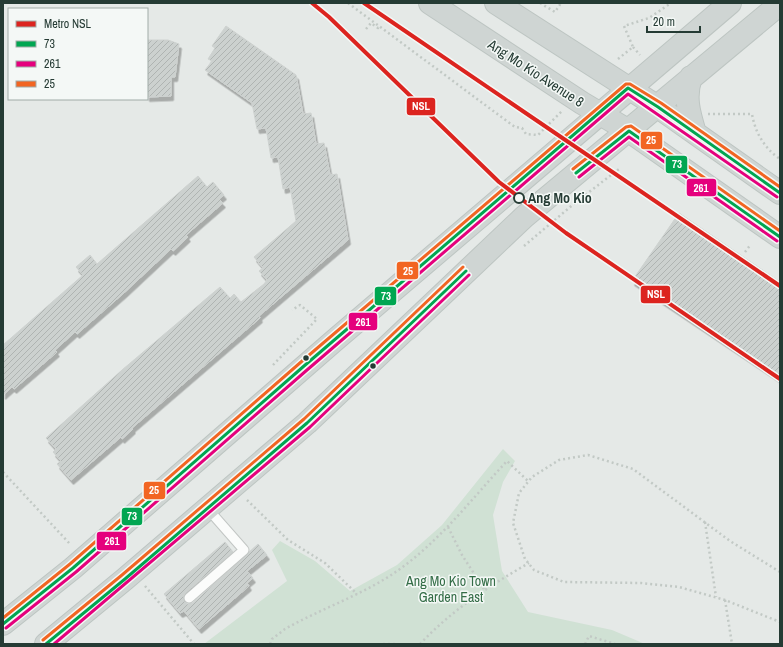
<svg xmlns="http://www.w3.org/2000/svg" width="783" height="647" font-family="'Archivo Narrow',sans-serif">
<style>
.green{fill:#d0e1d4}
.building{fill:url(#building-hatch);stroke:#ced2d0;filter:url(#shadow)}
.lines{fill:none;stroke-linecap:round;stroke-linejoin:round}
.lane-casing{stroke:#c2c6c4;stroke-width:11}
.primary-casing{stroke:#bdc5c2;stroke-width:24}
.path{stroke:#c2c9c5;stroke-width:2.5;stroke-dasharray:2 3;stroke-linecap:butt}
.lane{stroke:#fbfcfb;stroke-width:9}
.primary{stroke:#cfd5d3;stroke-width:22}
.bus-1-casing{stroke:#f4f8f6;stroke-width:6}
.bus-2-casing{stroke:#f4f8f6;stroke-width:6}
.bus-3-casing{stroke:#f4f8f6;stroke-width:6}
.bus-1{stroke:#00a651;stroke-width:3}
.bus-2{stroke:#e5007d;stroke-width:3}
.bus-3{stroke:#f26522;stroke-width:3}
.metro-1-casing{stroke:#f4f8f6;stroke-width:7}
.metro-1{stroke:#dc241f;stroke-width:4}
.stop-dot{fill:#f4f8f6;stroke:#253b34;stroke-width:2}
.bus-dot{fill:#253b34;stroke:#f4f8f6;stroke-width:1.5}
.labels{text-anchor:middle;stroke-width:3;stroke-linejoin:round;paint-order:stroke}
.street-label{font-size:14px;fill:#253b34;stroke:#f4f8f6}
.stop-label{font-size:14px;font-weight:bold;fill:#253b34;stroke:#f4f8f6;text-anchor:start}
.park-label{font-size:14px;fill:#346d47;stroke:#f4f8f6}
.line-badge{stroke:#f4f8f6;stroke-width:1.5}
.badge-label{font-size:11px;text-anchor:middle;font-weight:bold;fill:#fff}
</style>
<defs>
<pattern id="building-hatch" width="6" height="6" patternUnits="userSpaceOnUse"><rect width="6" height="6" fill="#ccd1cf"/><path d="M-1 1l2-2M0 6l6-6M5 7l2-2" fill="none" stroke="#afb4b2"/></pattern>
<filter id="shadow"><feDropShadow dx="2.5" dy="4.5" stdDeviation="0" flood-color="#0004"/></filter>
</defs>
<rect width="100%" height="100%" fill="#e5e9e7"/>
<path class="green" d="M 503,449 L 515,461 L 503,482 L 493,515 L 502,571 L 528,612 L 612,630 L 645,644 L 204,644 L 287,581 L 272,550 L 280,541 L 315,561 L 350,591 L 397,565 L 442,525 Z"/>
<path class="building" d="M 226,26 L 296,75 L 303,114 L 311,113 L 316,144 L 324,143 L 330,175 L 337,174 L 348,240 L 259,316 L 260,318 L 132,428 L 133,429 L 122,439 L 121,437 L 71,480 L 57,464 L 61,461 L 53,452 L 56,449 L 46,438 L 122,370 L 220,287 L 230,298 L 234,294 L 241,302 L 264,284 L 267,280 L 259,271 L 263,268 L 254,257 L 296,221 L 290,187 L 283,189 L 278,157 L 271,158 L 266,128 L 257,129 L 252,103 L 205,70 L 212,61 L 208,59 L 215,48 L 212,46 Z
M 147,40 L 168,40 L 179,44 L 175,77 L 171,77 L 171,96 L 147,97 Z
M 198,176 L 207,187 L 213,182 L 224,195 L 219,199 L 223,203 L 186,235 L 188,237 L 173,251 L 171,249 L 125,292 L 77,334 L 75,332 L 55,350 L 57,352 L 14,389 L 12,387 L 3,395 L 3,345 L 83,275 L 76,267 L 90,255 L 97,264 Z
M 679,213 L 780,282 L 780,380 L 632,281 Z
M 225,542 L 233,552 L 185,593 L 183,599 L 187,604 L 193,603 L 258,544 L 267,555 L 247,571 L 253,578 L 247,583 L 249,586 L 199,629 L 184,611 L 180,613 L 164,594 Z"/>
<g class="lines">
<g class="lane-casing">
<path id="lane" d="M 189,598 L 244,550 L 208,509"/>
</g>
<g class="primary-casing">
<path id="primary" d="M 430,3 L 582,103 L 629,131 L 780,237
M 496,3 L 658,107 L 780,193
M 691,77 C 684,97 689,113 695,133
M 3,624 L 73,568 L 335,340 L 730,3
M 46,644 L 125,579 L 307,423 L 524,217 L 780,4"/>
</g>
<path class="path" d="M 348,3 L 500,116 L 515,127 L 522,128 L 526,134 L 538,135 L 562,111
M 540,3 L 555,12 L 561,3
M 366,29 L 371,23 L 378,28 L 379,26
M 633,47 L 640,55
M 618,59 L 633,47 L 624,26 L 649,18 L 671,3
M 708,114 L 752,114 C 755,132 764,148 780,159
M 524,246 L 576,202 L 619,169
M 745,252 L 751,244
M 273,365 L 317,319 L 300,305 L 292,310
M 3,472 L 70,544
M 247,500 L 288,540 L 325,563 L 357,594
M 705,522 L 716,597
M 448,527 L 462,555 L 484,589
M 780,572 L 730,541 L 633,469 L 588,455 L 559,460 L 532,477 L 519,493 L 513,523 L 525,559 L 534,570 L 564,582 L 641,583 L 679,587 L 725,600 L 780,622
M 145,586 L 194,644
M 725,600 L 732,644
M 270,644 L 272,639 L 285,629 C 315,612 348,600 378,583 C 430,554 467,504 507,461 L 529,482
M 383,644 L 397,644
M 420,644 C 452,610 489,586 529,563
M 585,644 L 589,636 L 615,644"/>
<use href="#lane" class="lane"/>
<use href="#primary" class="primary"/>
<g class="bus-1-casing">
<path id="bus-1" d="M 576,173 L 629,131 L 780,237
M 3,624 L 73,568 L 304,366 L 628,88 L 658,107 L 780,193
M 46,644 L 125,579 L 307,423 L 466,271"/>
</g>
<g class="bus-2-casing">
<path id="bus-2" d="M 579,177 L 629,137 L 777,241
M 6,628 L 76,572 L 307,370 L 628,94 L 777,197
M 54,644 L 310,427 L 469,275"/>
</g>
<g class="bus-3-casing">
<path id="bus-3" d="M 573,169 L 626,127 L 631,126 L 780,231
M 3,618 L 70,564 L 301,362 L 626,84 L 630,84 L 661,103 L 780,187
M 43,640 L 122,575 L 304,419 L 463,267"/>
</g>
<use href="#bus-1" class="bus-1"/>
<use href="#bus-2" class="bus-2"/>
<use href="#bus-3" class="bus-3"/>
<g class="metro-1-casing">
<path id="metro-1" d="M 312,3 L 329,17 L 499,182 L 566,233 L 780,379
M 364,3 L 780,286"/>
</g>
<use href="#metro-1" class="metro-1"/>
</g>
<circle class="stop-dot" cx="519" cy="198" r="5"/>
<g class="bus-dot">
<circle cx="306" cy="358" r="3.5"/>
<circle cx="373" cy="366" r="3.5"/>
</g>
<g class="labels">
<g class="street-label">
<text transform="translate(536 73) rotate(33)" y="5">Ang Mo Kio Avenue 8</text>
</g>
<g class="stop-label">
<text x="528" y="203">Ang Mo Kio</text>
</g>
<g class="park-label">
<text x="451" y="586">Ang Mo Kio Town<tspan x="451" dy="16">Garden East</tspan></text>
</g>
</g>
<g class="line-badge">
<rect x="406" y="97" width="30" height="19" rx="4" fill="#dc241f"/>
<rect x="640" y="131" width="23" height="19" rx="4" fill="#f26522"/>
<rect x="665" y="155" width="23" height="19" rx="4" fill="#00a651"/>
<rect x="686" y="178" width="31" height="19" rx="4" fill="#e5007d"/>
<rect x="396" y="261" width="23" height="19" rx="4" fill="#f26522"/>
<rect x="640" y="285" width="31" height="19" rx="4" fill="#dc241f"/>
<rect x="374" y="286" width="23" height="20" rx="4" fill="#00a651"/>
<rect x="348" y="312" width="30" height="19" rx="4" fill="#e5007d"/>
<rect x="143" y="481" width="23" height="19" rx="4" fill="#f26522"/>
<rect x="121" y="507" width="22" height="19" rx="4" fill="#00a651"/>
<rect x="96" y="531" width="31" height="20" rx="4" fill="#e5007d"/>
</g>
<g class="badge-label">
<text x="421" y="110">NSL</text>
<text x="651" y="144">25</text>
<text x="677" y="168">73</text>
<text x="701" y="192">261</text>
<text x="408" y="275">25</text>
<text x="656" y="298">NSL</text>
<text x="386" y="300">73</text>
<text x="363" y="326">261</text>
<text x="154" y="494">25</text>
<text x="132" y="520">73</text>
<text x="112" y="545">261</text>
</g>
<rect width="783" height="647" fill="none" stroke="#253b34" stroke-width="8"/>
<rect x="8" y="8" width="140" height="92" fill="#f4f8f6" stroke="#a1aca8"/>
<rect x="16" y="21" width="20" height="6" fill="#dc241f" stroke="#a1aca8"/>
<text x="44" y="28" font-size="12" fill="#253b34">Metro NSL</text>
<rect x="16" y="41" width="20" height="6" fill="#00a651" stroke="#a1aca8"/>
<text x="44" y="48" font-size="12" fill="#253b34">73</text>
<rect x="16" y="61" width="20" height="6" fill="#e5007d" stroke="#a1aca8"/>
<text x="44" y="68" font-size="12" fill="#253b34">261</text>
<rect x="16" y="81" width="20" height="6" fill="#f26522" stroke="#a1aca8"/>
<text x="44" y="88" font-size="12" fill="#253b34">25</text>
<path d="M647 26v6h53v-6" fill="none" stroke="#253b34" stroke-width="2"/>
<text x="653" y="26" font-size="12" fill="#253b34" stroke="#f4f8f6" stroke-width="3" paint-order="stroke">20 m</text>
</svg>
